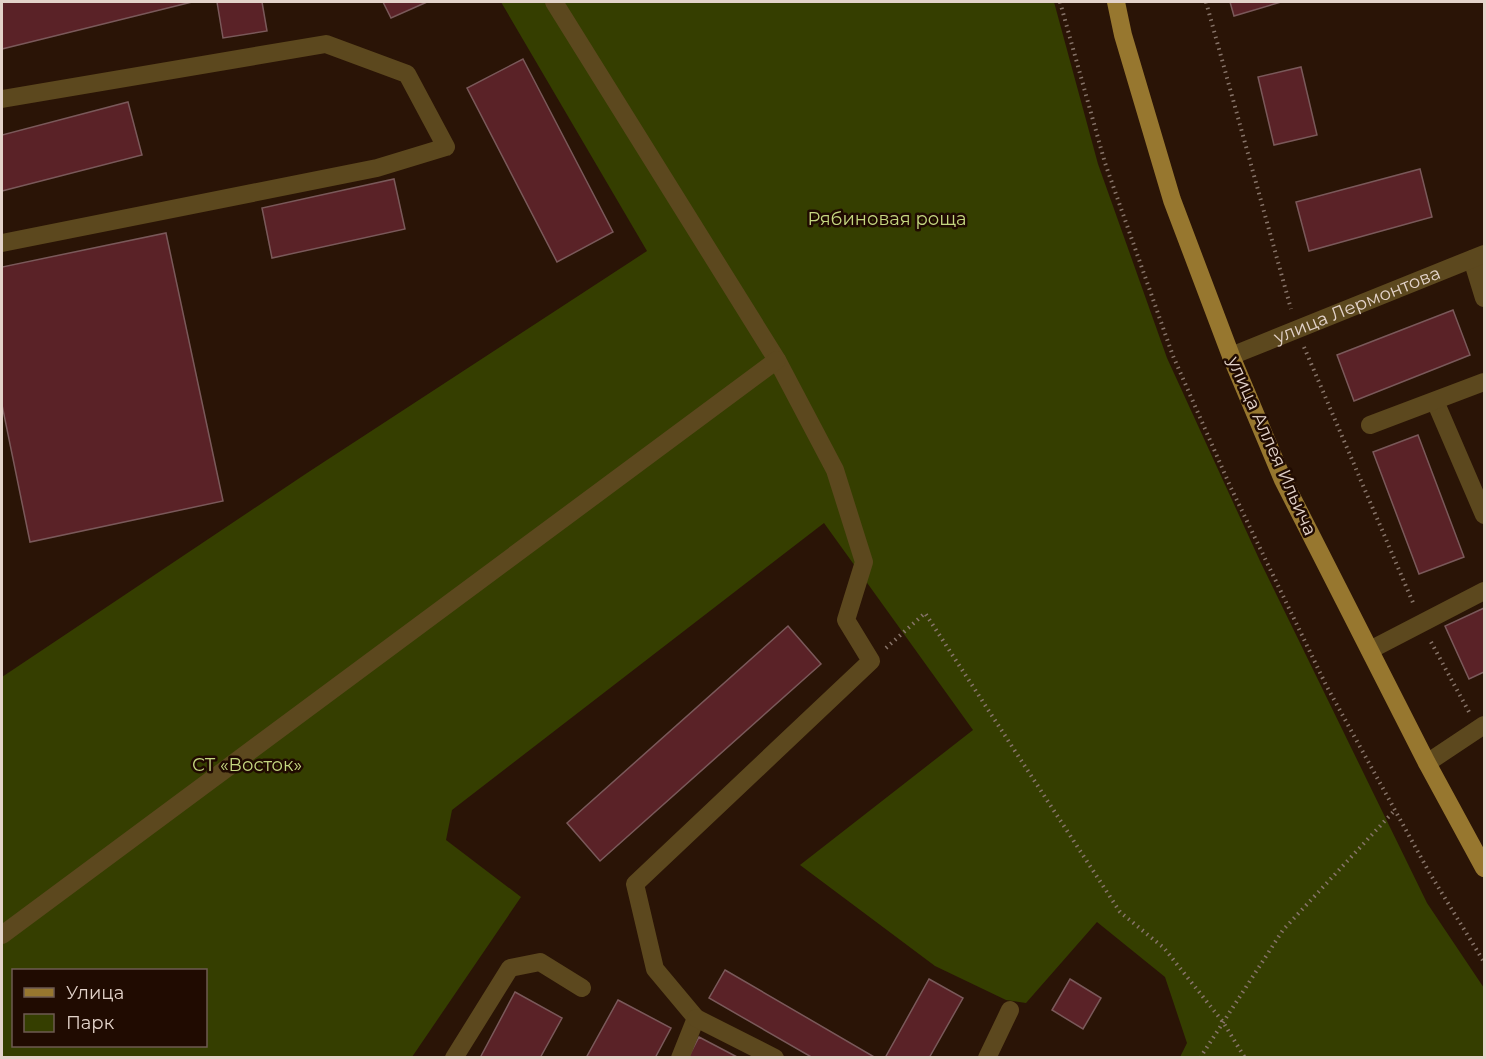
<svg xmlns="http://www.w3.org/2000/svg" width="1486" height="1059" font-family="Montserrat,sans-serif">
<style>
.green{fill:#353e00;fill-rule:evenodd}
.building{fill:#5a2227;stroke:#7a595a;stroke-width:1.5}
.lines{fill:none;stroke-linecap:round;stroke-linejoin:round}
.path{stroke:#877469;stroke-width:4;stroke-dasharray:1.5 4.5;stroke-linecap:butt}
.minor{stroke:#5c481e;stroke-width:18}
.major{stroke:#97772f;stroke-width:18}
.labels{text-anchor:middle;stroke-width:5;stroke-linejoin:round;paint-order:stroke}
.park-label{font-size:18px;fill:#c5d780;stroke:#200b01}
.street-label{font-size:18px;fill:#e3d3ca;stroke:#200b01}
</style>
<rect width="100%" height="100%" fill="#2a1406"/>
<path class="green" d="M 501,2 L 1054,2 L 1098,164 L 1167,358 L 1260,561 L 1427,903 L 1484,988 L 1484,1057 L 1180,1057 L 1187,1043 L 1165,977 L 1097,922 L 1026,1003 L 1006,1000 L 935,966 L 800,865 L 973,730 L 824,523 L 452,810 L 446,840 L 521,897 L 412,1057 L 2,1058 L 2,677 L 307,473 L 647,251 ZM 14,970 L 206,970 L 206,1046 L 14,1046 Z"/>
<path class="building" d="M 2,2 L 192,2 L 2,49 Z
M 217,2 L 262,2 L 267,31 L 223,38 Z
M 383,2 L 427,2 L 391,18 Z
M 1230,2 L 1281,2 L 1234,16 Z
M 523,59 L 613,232 L 557,262 L 467,88 Z
M 1301,67 L 1317,135 L 1274,145 L 1258,77 Z
M 128,102 L 142,155 L 2,191 L 2,135 Z
M 1420,169 L 1432,217 L 1309,251 L 1296,202 Z
M 394,179 L 405,229 L 272,258 L 262,208 Z
M 166,233 L 223,501 L 30,542 L 2,405 L 2,267 Z
M 1453,310 L 1470,355 L 1354,401 L 1337,355 Z
M 1418,435 L 1464,557 L 1419,574 L 1373,452 Z
M 1484,608 L 1484,672 L 1469,679 L 1445,626 Z
M 788,626 L 821,664 L 600,861 L 567,823 Z
M 725,970 L 876,1058 L 813,1058 L 709,998 Z
M 929,979 L 963,998 L 929,1058 L 885,1058 Z
M 1070,979 L 1101,998 L 1083,1029 L 1052,1010 Z
M 515,992 L 562,1018 L 540,1058 L 480,1058 Z
M 618,1000 L 671,1028 L 655,1058 L 586,1058 Z
M 699,1037 L 739,1058 L 688,1058 Z"/>
<g class="lines">
<path class="path" d="M 1060,2 L 1105,163 L 1173,356 L 1231,488 L 1326,685 L 1429,872 L 1484,962
M 1206,2 L 1291,309
M 1304,347 L 1414,605
M 1431,642 L 1469,712
M 886,648 L 925,613 L 1120,912 L 1164,948 L 1223,1022 L 1245,1058
M 1200,1058 L 1283,930 L 1395,810"/>
<g class="minor">
<path d="M 554,2 L 777,360 L 835,470 L 864,562 L 846,620 L 871,661 L 635,884 L 655,969 L 696,1018 L 680,1058"/>
<path d="M 2,99 L 326,44 L 407,74 L 446,147 L 377,168 L 2,243"/>
<path d="M 1472,259 L 1484,298"/>
<path id="s1" d="M 1231,356 L 1484,254"/>
<path d="M 1435,401 L 1484,515"/>
<path d="M 1370,425 L 1484,382"/>
<path d="M 1370,650 L 1484,591"/>
<path d="M 1427,763 L 1484,725"/>
<path d="M 2,935 L 777,360"/>
<path d="M 696,1018 L 775,1058"/>
<path d="M 454,1058 L 510,968 L 540,962 L 582,988"/>
<path d="M 987,1058 L 1010,1010"/>
</g>
<path class="major" d="M 1116,2 L 1123,35 L 1172,200 L 1231,356 L 1283,480 L 1427,763 L 1484,868"/>
</g>
<g class="labels">
<g class="park-label">
<text x="887" y="225">Рябиновая роща</text>
<text x="247" y="771">СТ «Восток»</text>
</g>
<g class="street-label">
<text dy="6" stroke="none"><textPath href="#s1" startOffset="136">улица Лермонтова</textPath></text>
<text transform="translate(1272 446) rotate(66)" y="6">улица Аллея Ильича</text>
</g>
</g>
<rect width="1486" height="1059" fill="none" stroke="#e3d3ca" stroke-width="6"/>
<rect x="12" y="969" width="195" height="78" fill="#200b01" stroke="#6e5b51" stroke-width="1.5"/>
<rect x="24" y="988" width="30" height="9" fill="#97772f" stroke="#6e5b51" stroke-width="1.5"/>
<text x="66" y="999" font-size="18" fill="#e3d3ca">Улица</text>
<rect x="24" y="1014" width="30" height="18" fill="#353e00" stroke="#6e5b51" stroke-width="1.5"/>
<text x="66" y="1029" font-size="18" fill="#e3d3ca">Парк</text>
</svg>
